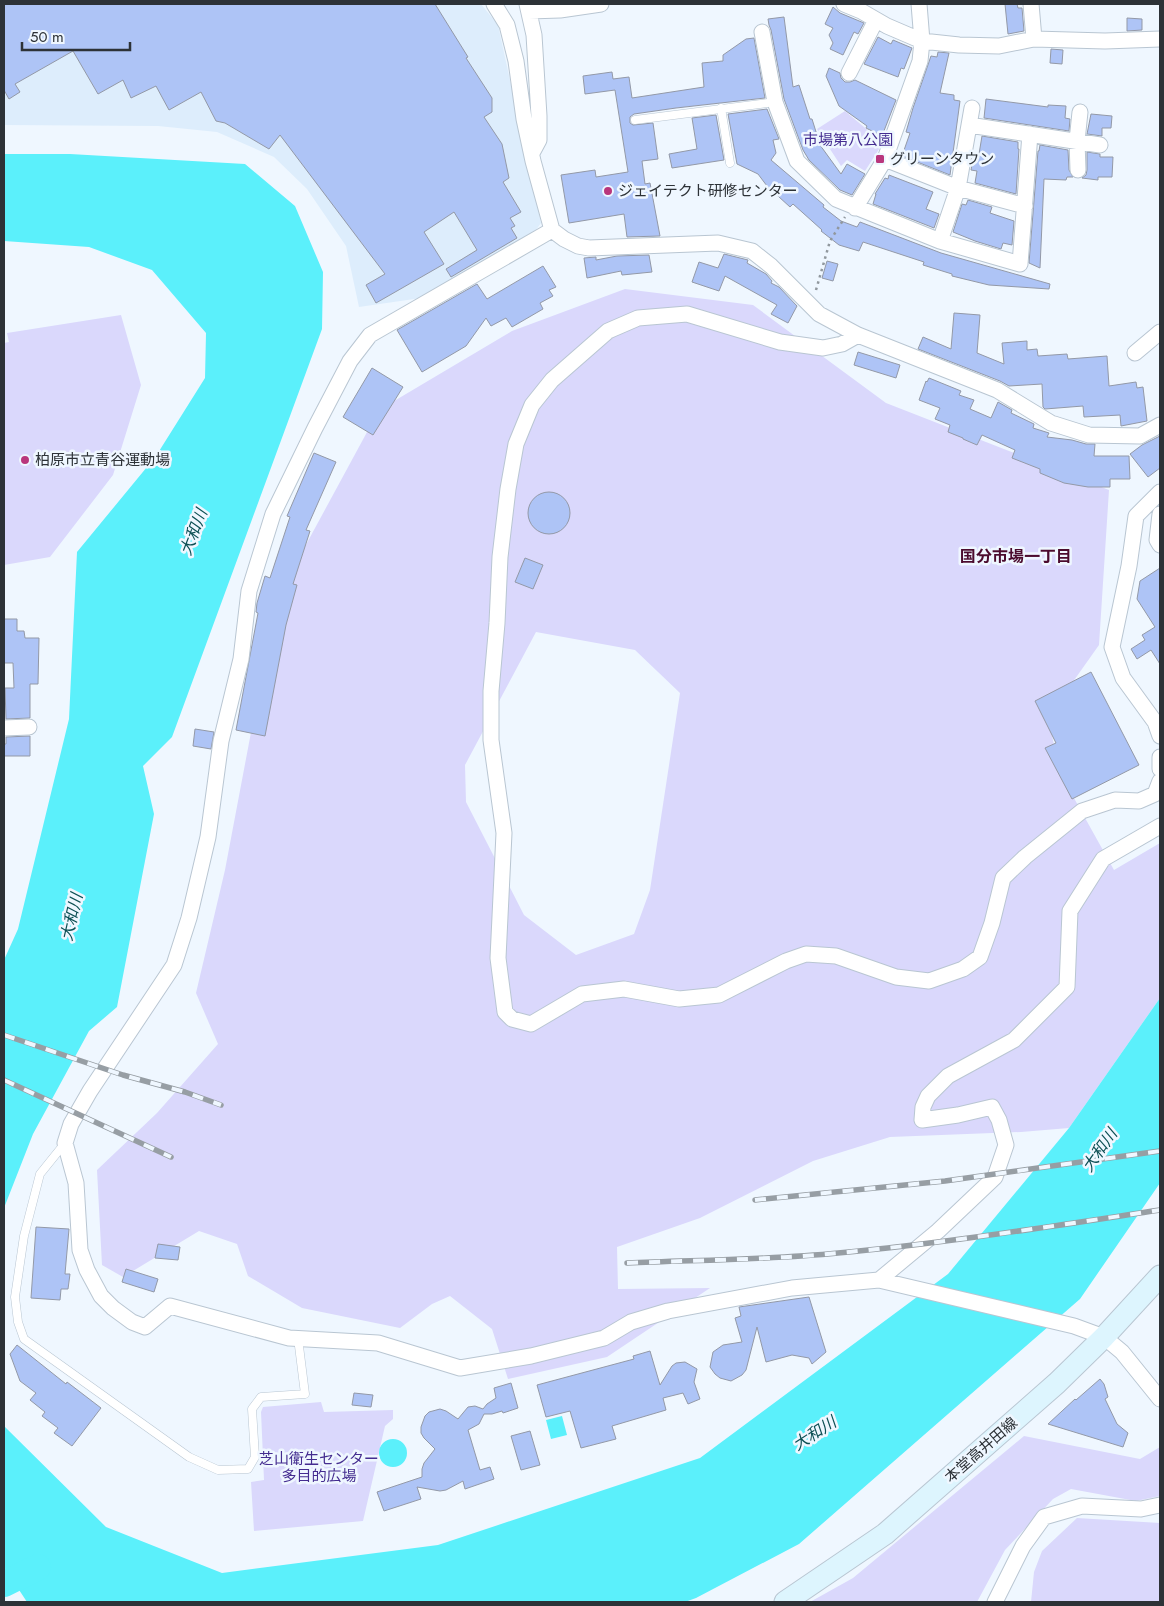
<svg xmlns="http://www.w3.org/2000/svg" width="1164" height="1606" font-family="Jost,'Noto Sans JP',sans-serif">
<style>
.built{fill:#ddedfc}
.green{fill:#dad8fc;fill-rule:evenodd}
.water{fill:#5bf0fb}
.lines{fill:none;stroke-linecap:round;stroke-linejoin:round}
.river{stroke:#5bf0fb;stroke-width:26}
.building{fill:#aec4f6;stroke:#9399a7}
.lane-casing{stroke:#b9c6d2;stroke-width:9}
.street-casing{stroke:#b9c6d2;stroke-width:17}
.secondary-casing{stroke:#b9c6d2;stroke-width:23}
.path{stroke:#91989e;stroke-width:2.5;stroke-dasharray:2.5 4;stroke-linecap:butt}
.lane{stroke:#fff;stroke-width:8}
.street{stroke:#fff;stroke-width:15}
.secondary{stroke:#ddf5fe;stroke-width:21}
.rail-casing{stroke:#979ea4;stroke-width:5.5}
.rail{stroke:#eff7ff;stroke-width:4;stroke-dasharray:11;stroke-linecap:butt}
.poi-dot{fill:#b9367c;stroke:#eff7ff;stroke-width:2}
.labels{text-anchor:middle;stroke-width:5;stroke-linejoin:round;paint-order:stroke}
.park-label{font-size:15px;fill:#442c90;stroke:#eff7ff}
.poi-label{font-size:15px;fill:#2d3237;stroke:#eff7ff;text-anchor:start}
.street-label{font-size:15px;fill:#2d3237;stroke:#eff7ff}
.water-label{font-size:16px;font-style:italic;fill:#0c4f54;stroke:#eff7ff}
.neighbourhood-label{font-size:16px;font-weight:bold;fill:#4b0b2e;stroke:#eff7ff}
</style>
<rect width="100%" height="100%" fill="#eff7ff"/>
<path class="built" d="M 4,4 L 481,4 L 498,25 L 541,223 L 533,234 L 428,297 L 359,307 L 346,246 L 307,189 L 274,157 L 217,132 L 158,126 L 4,125 Z"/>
<path class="green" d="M 845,111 L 883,143 L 865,171 L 847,160 L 841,166 L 817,129 Z
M 625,289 L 753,305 L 886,403 L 1109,490 L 1099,645 L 1048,717 L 1060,773 L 1114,870 L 1160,843 L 1160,998 L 1069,1128 L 1021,1132 L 890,1137 L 813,1161 L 700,1218 L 617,1247 L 618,1289 L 710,1288 L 607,1357 L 508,1379 L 492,1329 L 450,1296 L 432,1304 L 400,1328 L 302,1308 L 248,1276 L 237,1244 L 199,1231 L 123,1277 L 102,1265 L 97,1170 L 157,1113 L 218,1044 L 196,993 L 225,870 L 276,600 L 379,410 L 512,331 ZM 536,632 L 635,650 L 680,693 L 650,890 L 634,934 L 576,955 L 524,915 L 466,802 L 465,765 Z
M 121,315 L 141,385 L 113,475 L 50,557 L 4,565 L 4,343 L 9,342 L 7,333 Z
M 321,1402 L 324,1412 L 393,1410 L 393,1419 L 385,1426 L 363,1521 L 254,1531 L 251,1482 L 264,1480 L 261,1412 L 263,1407 Z
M 1024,1436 L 1140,1459 L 1160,1447 L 1160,1496 L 1136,1501 L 1071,1489 L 1053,1499 L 1005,1550 L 977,1602 L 810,1602 L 853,1578 Z
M 1077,1518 L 1160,1523 L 1160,1602 L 1031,1602 L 1034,1572 L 1042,1551 Z"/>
<path class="water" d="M 4,154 L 70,154 L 245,164 L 295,206 L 323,272 L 322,329 L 172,737 L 143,766 L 154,814 L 117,1007 L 89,1031 L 33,1134 L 4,1208 L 4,960 L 18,929 L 69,719 L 77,552 L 156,456 L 205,378 L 206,333 L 152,270 L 89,247 L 4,241 Z
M 1160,998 L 1160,1183 L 1080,1299 L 799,1544 L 696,1598 L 685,1602 L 27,1602 L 4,1567 L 4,1426 L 106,1527 L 222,1573 L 438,1545 L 700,1458 L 948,1274 L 1069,1128 Z
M 562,1416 L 567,1435 L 551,1439 L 546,1420 Z
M379 1453a14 14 0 1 1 28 0a14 14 0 1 1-28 0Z"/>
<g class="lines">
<path class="river" d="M 4,1584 L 38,1567"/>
</g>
<path class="building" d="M 4,4 L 435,4 L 468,57 L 466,58 L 492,98 L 492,112 L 484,117 L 502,144 L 509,178 L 503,182 L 521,212 L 510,218 L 515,226 L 511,228 L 517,238 L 451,277 L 446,269 L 477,250 L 454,212 L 424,232 L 444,264 L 376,303 L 366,285 L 385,274 L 280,135 L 269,149 L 225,123 L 216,121 L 201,92 L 169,110 L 156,86 L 131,98 L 123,80 L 98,94 L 73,51 L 15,84 L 20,92 L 9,99 L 4,90 Z
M 1005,4 L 1017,4 L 1018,8 L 1022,8 L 1024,31 L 1008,34 Z
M 833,7 L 840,13 L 864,23 L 858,34 L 854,32 L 843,55 L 830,49 L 833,43 L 829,35 L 833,28 L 825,24 Z
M 784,17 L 793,87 L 799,85 L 810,119 L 812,119 L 817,135 L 822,143 L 820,145 L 841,174 L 847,164 L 865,174 L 852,195 L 840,190 L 809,160 L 803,150 L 784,99 L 771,30 L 769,25 L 768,19 Z
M 1127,18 L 1142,19 L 1142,30 L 1127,31 Z
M 878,37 L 891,44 L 893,40 L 912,48 L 904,69 L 901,68 L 898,77 L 864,64 Z
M 754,38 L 765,98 L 676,108 L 634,114 L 630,117 L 630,123 L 633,125 L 653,123 L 658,159 L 642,161 L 645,184 L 650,183 L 660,236 L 627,237 L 624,214 L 569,223 L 561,175 L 595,170 L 596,177 L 628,172 L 615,90 L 585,94 L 583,76 L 612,72 L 613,79 L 629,77 L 632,98 L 704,87 L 702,63 L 723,61 L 723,55 L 746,39 Z
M 1051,49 L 1063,50 L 1062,64 L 1050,63 Z
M 938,52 L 949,53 L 940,93 L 954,95 L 954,100 L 960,101 L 950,175 L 902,156 L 910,133 L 906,132 L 913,108 L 931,56 L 937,57 Z
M 829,68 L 840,73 L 841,78 L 845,82 L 850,82 L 855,80 L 896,100 L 882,136 L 866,128 L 867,126 L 839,106 L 826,76 Z
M 986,99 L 1048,107 L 1048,105 L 1066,106 L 1065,118 L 1070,119 L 1069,131 L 984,118 Z
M 767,109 L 779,139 L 773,140 L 776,153 L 771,160 L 824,205 L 823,207 L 841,221 L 857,227 L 860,222 L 941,253 L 1050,284 L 1049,289 L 989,285 L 952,276 L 952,274 L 923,265 L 924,262 L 863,242 L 859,251 L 839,245 L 821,231 L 822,230 L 793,204 L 790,207 L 767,186 L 758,174 L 737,164 L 728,114 Z
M 1091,114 L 1112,116 L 1111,128 L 1102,128 L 1102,136 L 1087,134 Z
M 716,115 L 724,160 L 672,168 L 669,154 L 697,149 L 692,118 Z
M 982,136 L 1018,142 L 1018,149 L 1019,149 L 1016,194 L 975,183 L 977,171 L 971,170 L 973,159 L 978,160 Z
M 1040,145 L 1068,150 L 1069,170 L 1073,177 L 1067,177 L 1066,180 L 1044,179 L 1040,268 L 1029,263 L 1038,151 L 1039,151 Z
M 1087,152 L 1100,154 L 1100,157 L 1113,157 L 1112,177 L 1098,177 L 1098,180 L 1082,178 L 1086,175 L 1087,170 Z
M 889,175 L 933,192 L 926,209 L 939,214 L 934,228 L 873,204 L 876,194 L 875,194 L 885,178 L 888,179 Z
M 968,200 L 992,207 L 990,213 L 1014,221 L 1012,245 L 1003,243 L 1001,249 L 975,241 L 953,232 L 962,204 L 966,205 Z
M 724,254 L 748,260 L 747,263 L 766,274 L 772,281 L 771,283 L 779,287 L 797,306 L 788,323 L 771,314 L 777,305 L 725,276 L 719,291 L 692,282 L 699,262 L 718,268 Z
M 649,255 L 652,272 L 622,275 L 621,271 L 587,278 L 584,258 L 596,257 L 596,260 L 617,256 Z
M 827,261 L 838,264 L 833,281 L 822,278 Z
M 543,266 L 556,287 L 549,290 L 553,296 L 540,303 L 543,309 L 512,327 L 506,318 L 491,326 L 486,318 L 466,346 L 422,372 L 397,330 L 477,284 L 487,299 Z
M 954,313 L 980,315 L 977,353 L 1004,364 L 1002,343 L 1027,341 L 1027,350 L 1037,349 L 1038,356 L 1067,354 L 1068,359 L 1107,356 L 1109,386 L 1136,382 L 1137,388 L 1143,387 L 1147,421 L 1121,426 L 1120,415 L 1084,417 L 1083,406 L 1045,409 L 1043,407 L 1042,384 L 1009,386 L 1000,381 L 918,349 L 923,337 L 951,349 Z
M 858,352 L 900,365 L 896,378 L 854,365 Z
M 372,368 L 403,387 L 373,435 L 343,417 Z
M 929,378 L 961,391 L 959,395 L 974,400 L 970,409 L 991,418 L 998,402 L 1012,410 L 1011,413 L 1034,424 L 1033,428 L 1049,433 L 1047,437 L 1072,440 L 1086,444 L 1095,444 L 1094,456 L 1129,456 L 1130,479 L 1110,479 L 1110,487 L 1088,487 L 1064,483 L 1040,473 L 1040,469 L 1012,458 L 1015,450 L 982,435 L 977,445 L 963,439 L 963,438 L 948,432 L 950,425 L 935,419 L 940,408 L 919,400 L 926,381 L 927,382 Z
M 1160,436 L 1160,468 L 1148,477 L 1130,454 L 1142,445 Z
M 314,453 L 336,462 L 306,530 L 310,531 L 293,584 L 297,585 L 286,625 L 265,736 L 236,730 L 258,613 L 256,612 L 257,603 L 265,576 L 270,578 L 290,517 L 287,516 Z
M528 513a21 21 0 1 1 42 0a21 21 0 1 1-42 0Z
M 525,558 L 543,565 L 533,589 L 515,582 Z
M 1160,568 L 1160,664 L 1151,650 L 1137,659 L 1131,649 L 1145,640 L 1142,635 L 1155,627 L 1137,599 L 1140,581 Z
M 4,619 L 17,619 L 17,631 L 24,631 L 25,638 L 39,638 L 38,684 L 30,684 L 30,718 L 6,719 L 5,688 L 14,688 L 13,663 L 4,663 Z
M 1091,672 L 1139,765 L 1072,799 L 1045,748 L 1056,743 L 1035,701 Z
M 195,729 L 214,732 L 211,749 L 193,746 Z
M 30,736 L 30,756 L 4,756 L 4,744 L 6,744 L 6,737 Z
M 36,1227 L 69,1229 L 65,1274 L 70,1274 L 68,1289 L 61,1289 L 60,1300 L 31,1298 Z
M 158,1244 L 180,1247 L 178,1260 L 155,1258 Z
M 126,1269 L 158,1279 L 154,1292 L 122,1282 Z
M 809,1297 L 826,1352 L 812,1364 L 809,1358 L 792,1355 L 766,1362 L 757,1327 L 746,1370 L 742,1375 L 731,1381 L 720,1378 L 715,1374 L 710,1367 L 713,1352 L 723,1345 L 742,1342 L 735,1318 L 741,1316 L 739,1307 Z
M 17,1345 L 66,1384 L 67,1382 L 101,1408 L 72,1446 L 54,1433 L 58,1428 L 42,1416 L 45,1412 L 30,1400 L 36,1393 L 20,1381 L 10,1354 Z
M 650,1351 L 660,1385 L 672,1366 L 676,1363 L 685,1362 L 697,1369 L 694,1382 L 700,1399 L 688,1404 L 683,1393 L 663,1398 L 666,1410 L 612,1426 L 616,1439 L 581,1448 L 570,1411 L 546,1417 L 537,1385 L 634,1359 L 633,1356 Z
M 1100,1379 L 1104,1384 L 1108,1397 L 1105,1399 L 1117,1424 L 1128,1433 L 1123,1447 L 1048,1424 L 1075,1399 L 1076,1400 Z
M 511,1383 L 518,1408 L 503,1413 L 502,1411 L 492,1414 L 484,1414 L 479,1424 L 468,1430 L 480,1470 L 490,1467 L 494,1479 L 465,1489 L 463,1481 L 446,1490 L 440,1491 L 417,1487 L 421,1499 L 384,1511 L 377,1492 L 422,1477 L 422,1469 L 424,1463 L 435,1449 L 424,1438 L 421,1433 L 421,1427 L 425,1416 L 429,1412 L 440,1409 L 446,1411 L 458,1419 L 468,1407 L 475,1406 L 483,1409 L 487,1404 L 496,1398 L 494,1388 Z
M 354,1393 L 373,1395 L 371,1407 L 352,1405 Z
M 530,1431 L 540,1465 L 521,1470 L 511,1436 Z"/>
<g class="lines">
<g class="lane-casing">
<path id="lane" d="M 721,108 L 730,163
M 635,120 L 775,102
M 65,1143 L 40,1174 L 24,1236 L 15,1297 L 18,1322 L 24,1339 L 189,1457 L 218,1470 L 248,1469 L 255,1457 L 252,1409 L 261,1397 L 305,1394 L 298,1338"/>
</g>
<g class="street-casing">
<path id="street" d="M 494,4 L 507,25 L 516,61 L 524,119 L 533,161 L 552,230 L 564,239 L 578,246 L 589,248 L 718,243 L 752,251 L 771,266 L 819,314 L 858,335 L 997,390 L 1051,423 L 1089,435 L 1140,436 L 1160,425
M 527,4 L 534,35 L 539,116 L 539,140 L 532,153
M 844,4 L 861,11 L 887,26 L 922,41 L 959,45 L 999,46 L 1034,39 L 1105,41 L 1160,39
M 1031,4 L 1034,39
M 529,11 L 560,10 L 601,4
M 762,32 L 775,102 L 797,161 L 836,199 L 940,241 L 1020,264 L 1030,134
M 849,73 L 876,20
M 969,125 L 1100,145
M 885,159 L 958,188 L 1025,206
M 1078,170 L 1077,141 L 1080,112
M 855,208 L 885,159 L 920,61 L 922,41 L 919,4
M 552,230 L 370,335 L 350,361 L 315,428 L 273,514 L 249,591 L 241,659 L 221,741 L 208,837 L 189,918 L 174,965 L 90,1091 L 71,1124 L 65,1143 L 76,1183 L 80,1250 L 87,1270 L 101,1296 L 113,1308 L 132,1322 L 145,1327 L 170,1306 L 289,1338 L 378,1343 L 460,1368 L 531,1356 L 604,1338 L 631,1322 L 668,1311 L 792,1288 L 879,1280 L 1074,1326 L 1104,1337 L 1122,1352 L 1160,1399
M 940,241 L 958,188 L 972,108
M 858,335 L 842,344 L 823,348 L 780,342 L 687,314 L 638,318 L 608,331 L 552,380 L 532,405 L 516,444 L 508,489 L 500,557 L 497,623 L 491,691 L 491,740 L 504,833 L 498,958 L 505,1012 L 512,1019 L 531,1024 L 582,994 L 624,989 L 679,999 L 719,995 L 786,961 L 806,954 L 836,956 L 896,977 L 929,981 L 963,969 L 980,957 L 992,923 L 1003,878 L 1025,857 L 1082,811 L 1115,800 L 1139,801 L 1155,794 L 1160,781
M 1135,353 L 1160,332
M 1160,492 L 1136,516 L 1129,566 L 1112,647 L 1123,678 L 1155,722 L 1160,736
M 1160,514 L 1157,540 L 1160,545
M 4,728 L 29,727
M 1160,757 L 1160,769
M 879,1280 L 938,1231 L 995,1177 L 1006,1145 L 999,1120 L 992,1107 L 958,1115 L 922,1120 L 923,1107 L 928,1096 L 948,1076 L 1014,1040 L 1067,987 L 1070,911 L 1103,859 L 1160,826
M 995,1602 L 1023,1546 L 1044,1517 L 1082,1506 L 1141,1509 L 1160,1505"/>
</g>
<g class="secondary-casing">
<path id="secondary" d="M 785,1602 L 885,1534 L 1057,1383 L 1104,1337 L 1160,1276"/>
</g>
<path class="path" d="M 816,290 L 830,241 L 845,217"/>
<use href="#lane" class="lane"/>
<use href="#street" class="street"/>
<use href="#secondary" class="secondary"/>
<g class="rail-casing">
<path id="rail" d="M 4,1035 L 123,1075 L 185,1092 L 221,1105
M 4,1080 L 171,1157
M 755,1200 L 945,1181 L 1160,1151
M 627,1263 C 698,1260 768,1260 838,1253 C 946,1243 1053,1226 1160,1210"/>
</g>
<use href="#rail" class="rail"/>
</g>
<g class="poi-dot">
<rect x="875" y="154" width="10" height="10" rx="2.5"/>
<circle cx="608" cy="191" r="5"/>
<circle cx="25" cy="460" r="5"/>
</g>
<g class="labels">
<g class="park-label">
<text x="848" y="145">市場第八公園</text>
<text x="319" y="1464">芝山衛生センター<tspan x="319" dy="17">多目的広場</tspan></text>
</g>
<g class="poi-label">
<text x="890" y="164">グリーンタウン</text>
<text x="618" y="196">ジェイテクト研修センター</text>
<text x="35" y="465">柏原市立青谷運動場</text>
</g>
<g class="street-label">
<text transform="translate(981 1450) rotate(-41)" y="5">本堂高井田線</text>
</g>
<g class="water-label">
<text transform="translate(193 532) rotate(-69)" y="6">大和川</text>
<text transform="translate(71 917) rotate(-77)" y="6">大和川</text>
<text transform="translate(1099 1150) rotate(-55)" y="6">大和川</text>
<text transform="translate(814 1433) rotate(-33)" y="6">大和川</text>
</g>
<g class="neighbourhood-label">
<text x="1016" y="562">国分市場一丁目</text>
</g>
</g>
<rect width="1164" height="1606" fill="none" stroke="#2d3237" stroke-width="10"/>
<path d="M22 42v8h108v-8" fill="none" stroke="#2d3237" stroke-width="2.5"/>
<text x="30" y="42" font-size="15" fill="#2d3237" stroke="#eff7ff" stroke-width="4" paint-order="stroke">50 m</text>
</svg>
